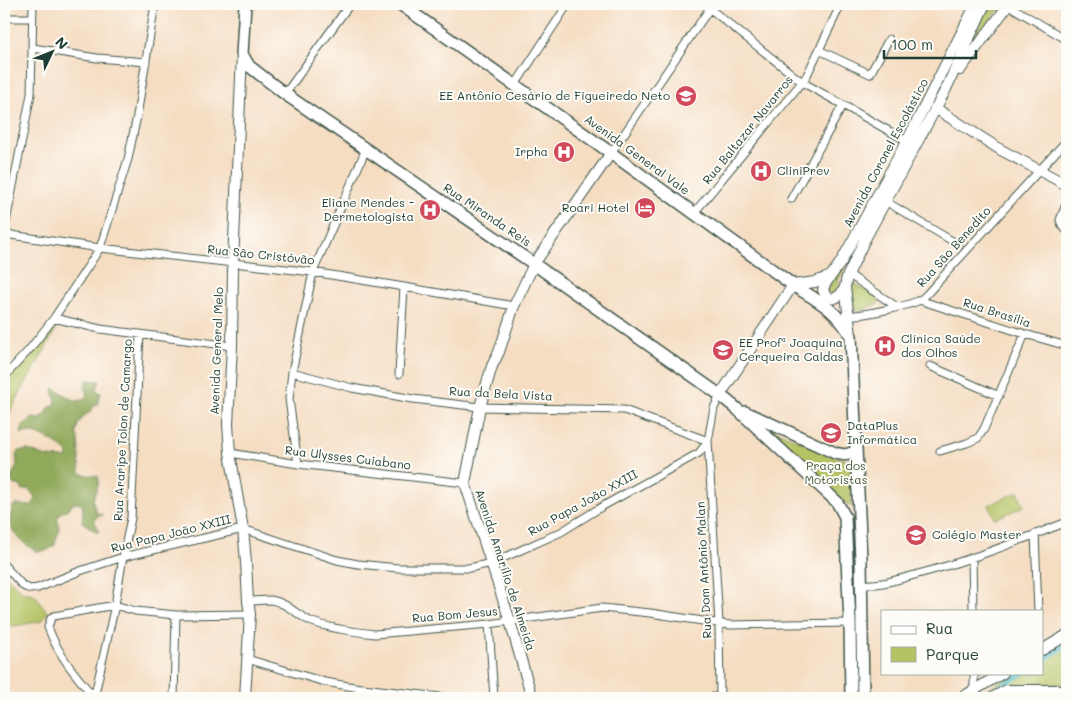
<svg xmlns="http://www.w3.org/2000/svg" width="1071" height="702" font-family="Mali,sans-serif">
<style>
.green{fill:#b6c365;stroke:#6a804c}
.forest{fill:#90a95a;stroke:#587347}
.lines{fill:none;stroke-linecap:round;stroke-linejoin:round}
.canal{stroke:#4bb7c6;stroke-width:6}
.street-casing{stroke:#3f5549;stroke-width:9}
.secondary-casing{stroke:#3f5549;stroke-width:12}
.primary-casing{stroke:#3f5549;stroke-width:14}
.street{stroke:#fff;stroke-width:7}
.secondary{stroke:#fff;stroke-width:10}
.primary{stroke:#fff;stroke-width:11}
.labels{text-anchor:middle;stroke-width:4;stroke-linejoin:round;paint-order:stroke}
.poi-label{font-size:12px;fill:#1f3d34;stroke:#fdfcf7;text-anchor:start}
.street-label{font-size:12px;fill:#1f3d34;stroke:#fdfcf7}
.park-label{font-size:12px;fill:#455e40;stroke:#fdfcf7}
</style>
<rect width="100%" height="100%" fill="#fdfcf7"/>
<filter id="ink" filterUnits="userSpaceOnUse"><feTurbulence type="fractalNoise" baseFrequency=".02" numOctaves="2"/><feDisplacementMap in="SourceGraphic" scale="10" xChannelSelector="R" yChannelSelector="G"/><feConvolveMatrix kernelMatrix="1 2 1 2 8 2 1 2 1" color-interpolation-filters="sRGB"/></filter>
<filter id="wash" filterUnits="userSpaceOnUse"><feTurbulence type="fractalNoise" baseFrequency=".0096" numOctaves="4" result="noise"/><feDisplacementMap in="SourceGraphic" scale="20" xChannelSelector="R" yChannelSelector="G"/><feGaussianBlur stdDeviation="1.12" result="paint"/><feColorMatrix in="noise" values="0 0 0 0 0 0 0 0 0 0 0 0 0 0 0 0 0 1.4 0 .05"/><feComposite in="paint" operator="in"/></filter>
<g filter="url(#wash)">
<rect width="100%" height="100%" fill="#f5ddc2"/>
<path class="green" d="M 988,4 L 1003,4 L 971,46 Z
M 841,267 L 844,269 L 839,279 L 837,292 L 836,293 L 829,294 L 827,290 Z
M 852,282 L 878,298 L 879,300 L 879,303 L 860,311 L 854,311 L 850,284 Z
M 56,322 L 59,323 C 42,358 20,390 4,424 L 4,382 L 29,357 Z
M 762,424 L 835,457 L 850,461 L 852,507 L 841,501 L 822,480 L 761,426 Z
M 1018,492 L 1024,506 L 995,519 L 989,505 Z
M 4,573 L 20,590 L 35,595 L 48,613 L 42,621 L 4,628 Z
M 1067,645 L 1067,684 L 1006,686 L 1025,673 L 1042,673 L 1042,662 Z
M 1012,673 L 1020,673 L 981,698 L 974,698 Z
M 1043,691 L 1045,698 L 992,698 L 1002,693 Z"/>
<path class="forest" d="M 87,380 L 100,381 L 96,390 L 101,393 L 97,405 L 93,407 L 90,412 L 84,416 L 78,424 L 76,433 L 78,438 L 80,473 L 87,475 L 98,476 C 100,484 97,489 94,496 C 92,502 95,508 97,513 L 103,515 L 98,516 L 94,520 L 99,530 L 98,533 L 82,522 L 83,513 L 82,504 C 74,501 73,505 68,509 C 64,511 61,512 58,516 C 57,521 59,524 59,528 C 60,534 55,538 55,545 L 48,550 L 37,552 C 26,545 12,536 10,522 C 10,517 12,511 13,506 L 17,504 L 28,506 L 32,505 L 36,499 L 32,493 L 28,489 L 23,490 L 19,485 L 14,485 L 11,481 L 12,475 L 17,466 L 16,455 L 19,451 L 28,450 L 47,457 L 67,458 L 68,453 C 60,446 44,435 33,433 C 29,432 24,433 21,434 L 23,425 L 33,418 L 40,419 L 45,414 L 50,407 L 55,405 L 56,402 L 53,390 L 54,388 L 70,398 L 77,401 L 83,399 L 87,395 L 85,388 Z"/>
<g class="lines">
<path class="canal" d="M 1042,660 L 1067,644
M 983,698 L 1022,673"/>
</g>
</g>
<g filter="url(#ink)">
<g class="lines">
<g class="street-casing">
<path id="street" d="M 704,4 L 802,82 L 907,141
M 1008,5 L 1067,40
M 4,18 L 32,18
M 33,48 L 97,58 L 146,62
M 819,50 L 870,74 L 889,39
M 515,85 L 568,4
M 285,94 L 350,4
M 611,153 L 710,8 L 712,4
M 791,199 L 843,105
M 885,201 L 959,245
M 1067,202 L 1060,220 L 1062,225 L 1067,231
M 694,213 L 802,82 L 807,75 L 841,4
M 4,232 L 31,94 L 33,4
M 4,234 L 100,248 L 313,272 L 404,287 L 514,306
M 848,274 L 897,307
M 919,300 L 1025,334 L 1067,346
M 845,315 C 858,317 908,306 920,300 C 922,299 924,297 926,295 L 1067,140
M 54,318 L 100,329 L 232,346
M 930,366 L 999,396
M 292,372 L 352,388 L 413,399 L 480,407 L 624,410 L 708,441
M 399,374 L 404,287
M 4,377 L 29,350 L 54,318 L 100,248 L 128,159 L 137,116 L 155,4
M 708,441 L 719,623 L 720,698
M 940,451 L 967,443 L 978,438 L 984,429 L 1025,334
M 230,453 L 298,464 L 465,483
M 298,464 L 289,399 L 292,372 L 313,272 L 366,149
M 1035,534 L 1038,611
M 972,557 L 973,611
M 4,565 L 23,586 L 30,589 L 38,588 L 80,571 L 123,557 L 243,529 L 337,560 L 358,564 L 398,568 L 469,568 L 492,563 L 561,532 L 603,506 L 699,453 L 708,441 L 714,408 L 720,395
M 861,584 C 880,586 900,579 918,574 C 969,561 1018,541 1067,522
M 248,601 C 255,601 264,600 271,600 C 286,602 297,615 310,621 C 326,628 357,632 375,634 L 489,624 L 602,608 L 650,613 L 729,625 L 850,623
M 489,624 L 494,698
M 247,659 L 325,682 L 354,687 L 449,698
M 974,673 L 974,690
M 94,698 L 115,605 L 123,557 L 131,518 L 140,334
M 95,698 C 76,676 58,655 48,627 L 51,618 L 54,616 L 115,605 L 135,611 L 176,615 L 250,614
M 174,698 L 176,615
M 707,698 L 720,696"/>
</g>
<g class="secondary-casing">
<path id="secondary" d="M 242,54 L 233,264 L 232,346 L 228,424 L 230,453 L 243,529 L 246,562 L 248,601 L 250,614 L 245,698
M 960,70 L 1009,4
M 935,108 L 1001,150 L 1067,185
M 845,287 C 840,298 829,305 823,290 L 825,284 L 841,262 L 907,141 L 976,4
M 851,335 L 845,287 L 847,277 L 865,239 L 946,89 L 985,4
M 720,395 L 793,285 L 815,282 L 831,276
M 1042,650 L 1067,635
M 532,698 L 510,621 L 465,483 L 480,407 L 492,366 L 499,352 L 514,306 L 534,264 L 611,153
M 961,698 L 1003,673
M 992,698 L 1007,690 L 1067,690"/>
</g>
<g class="primary-casing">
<path id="primary" d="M 245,4 L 242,54 L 249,66 L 285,94 L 534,264 L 720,395 L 736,408 L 837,502 L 845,517 L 850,623 L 851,698
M 400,4 L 611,153 L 793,285 C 818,301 836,309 851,336 L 861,559 L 863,698
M 745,412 L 835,453 C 843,455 848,456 856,451"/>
</g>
<use href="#street" class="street"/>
<use href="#secondary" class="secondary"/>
<use href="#primary" class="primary"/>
</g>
</g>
<defs>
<g id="school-disc" transform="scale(1.125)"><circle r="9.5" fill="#d1495b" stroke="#fdfcf7"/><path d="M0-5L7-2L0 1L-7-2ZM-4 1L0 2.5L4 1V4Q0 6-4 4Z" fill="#fff"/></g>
<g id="hospital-disc" transform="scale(1.125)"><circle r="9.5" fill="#d1495b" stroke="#fdfcf7"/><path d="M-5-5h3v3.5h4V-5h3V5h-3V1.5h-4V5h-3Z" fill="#fff"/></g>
<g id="hotel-disc" transform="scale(1.125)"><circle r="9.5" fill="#d1495b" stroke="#fdfcf7"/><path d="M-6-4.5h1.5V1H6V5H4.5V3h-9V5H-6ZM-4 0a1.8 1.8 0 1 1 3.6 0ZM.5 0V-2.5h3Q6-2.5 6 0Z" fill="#fff"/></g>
<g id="university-disc" transform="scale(1.125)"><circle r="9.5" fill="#d1495b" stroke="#fdfcf7"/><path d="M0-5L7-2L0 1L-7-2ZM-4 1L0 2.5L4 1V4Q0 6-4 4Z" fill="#fff"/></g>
</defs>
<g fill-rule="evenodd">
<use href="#school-disc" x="686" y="96"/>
<use href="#hospital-disc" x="564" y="152"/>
<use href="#hospital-disc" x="761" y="171"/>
<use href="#hotel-disc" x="645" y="208"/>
<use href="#hospital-disc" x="430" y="210"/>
<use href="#hospital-disc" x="885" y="346"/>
<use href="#school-disc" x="723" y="350"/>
<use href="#university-disc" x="831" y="433"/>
<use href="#school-disc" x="916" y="535"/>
</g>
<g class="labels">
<g class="poi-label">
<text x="670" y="100" text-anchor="end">EE Antônio Cesário de Figueiredo Neto</text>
<text x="548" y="156" text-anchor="end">Irpha</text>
<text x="777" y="175">CliniPrev</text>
<text x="414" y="207" text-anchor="end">Eliane Mendes -<tspan x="414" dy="14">Dermetologista</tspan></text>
<text x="629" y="212" text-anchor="end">Roari Hotel</text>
<text x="901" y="343">Clínica Saúde<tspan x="901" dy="14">dos Olhos</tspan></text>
<text x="739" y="347">EE Profª Joaquina<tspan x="739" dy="14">Cerqueira Caldas</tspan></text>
<text x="847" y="430">DataPlus<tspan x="847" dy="14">Informática</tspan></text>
<text x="932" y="539">Colégio Master</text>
</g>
<g class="street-label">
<text transform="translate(748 130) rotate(-51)" y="4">Rua Baltazar Navarros</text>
<text transform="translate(886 153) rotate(-62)" y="4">Avenida Coronel Escolástico</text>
<text transform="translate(637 155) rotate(36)" y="4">Avenida General Vale</text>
<text transform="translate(487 215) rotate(34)" y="4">Rua Miranda Reis</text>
<text transform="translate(954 247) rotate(-48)" y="4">Rua São Benedito</text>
<text transform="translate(261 255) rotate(6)" y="4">Rua São Cristóvão</text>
<text transform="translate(997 313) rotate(18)" y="4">Rua Brasília</text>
<text transform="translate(217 351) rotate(-88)" y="4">Avenida General Melo</text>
<text transform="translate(501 394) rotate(3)" y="4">Rua da Bela Vista</text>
<text transform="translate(123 430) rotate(-87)" y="4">Rua Araripe Tolon de Camargo</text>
<text transform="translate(348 458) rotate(7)" y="4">Rua Ulysses Cuiabano</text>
<text transform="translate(583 503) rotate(-29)" y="4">Rua Papa João XXIII</text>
<text transform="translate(171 534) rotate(-14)" y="4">Rua Papa João XXIII</text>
<text transform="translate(505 570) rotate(72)" y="4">Avenida Amarílio de Almeida</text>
<text transform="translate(704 570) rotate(-93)" y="4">Rua Dom Antônio Malan</text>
<text transform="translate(455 615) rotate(-5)" y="4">Rua Bom Jesus</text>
</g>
<g class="park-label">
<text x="836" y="470">Praça dos<tspan x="836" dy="14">Motoristas</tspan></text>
</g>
</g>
<rect width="1071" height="702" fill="none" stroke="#fdfcf7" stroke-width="20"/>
<rect x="881" y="610" width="162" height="65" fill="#fdfcf7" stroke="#a4b0a9"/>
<rect x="891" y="626" width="25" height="8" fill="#ffffff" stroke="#a4b0a9"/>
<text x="926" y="634" font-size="15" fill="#1f3d34">Rua</text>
<rect x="891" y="647" width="25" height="15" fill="#b6c365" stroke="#a4b0a9"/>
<text x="926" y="660" font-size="15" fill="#1f3d34">Parque</text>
<g transform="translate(52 52) rotate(47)" stroke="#fdfcf7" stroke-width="4" paint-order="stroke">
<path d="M0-4L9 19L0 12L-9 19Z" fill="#1f3d34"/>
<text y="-8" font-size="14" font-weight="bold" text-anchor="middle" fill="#1f3d34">N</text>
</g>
<path d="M884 50v8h92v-8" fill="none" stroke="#1f3d34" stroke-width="2.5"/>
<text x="891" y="50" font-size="15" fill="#1f3d34" stroke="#fdfcf7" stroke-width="4" paint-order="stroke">100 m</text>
</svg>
